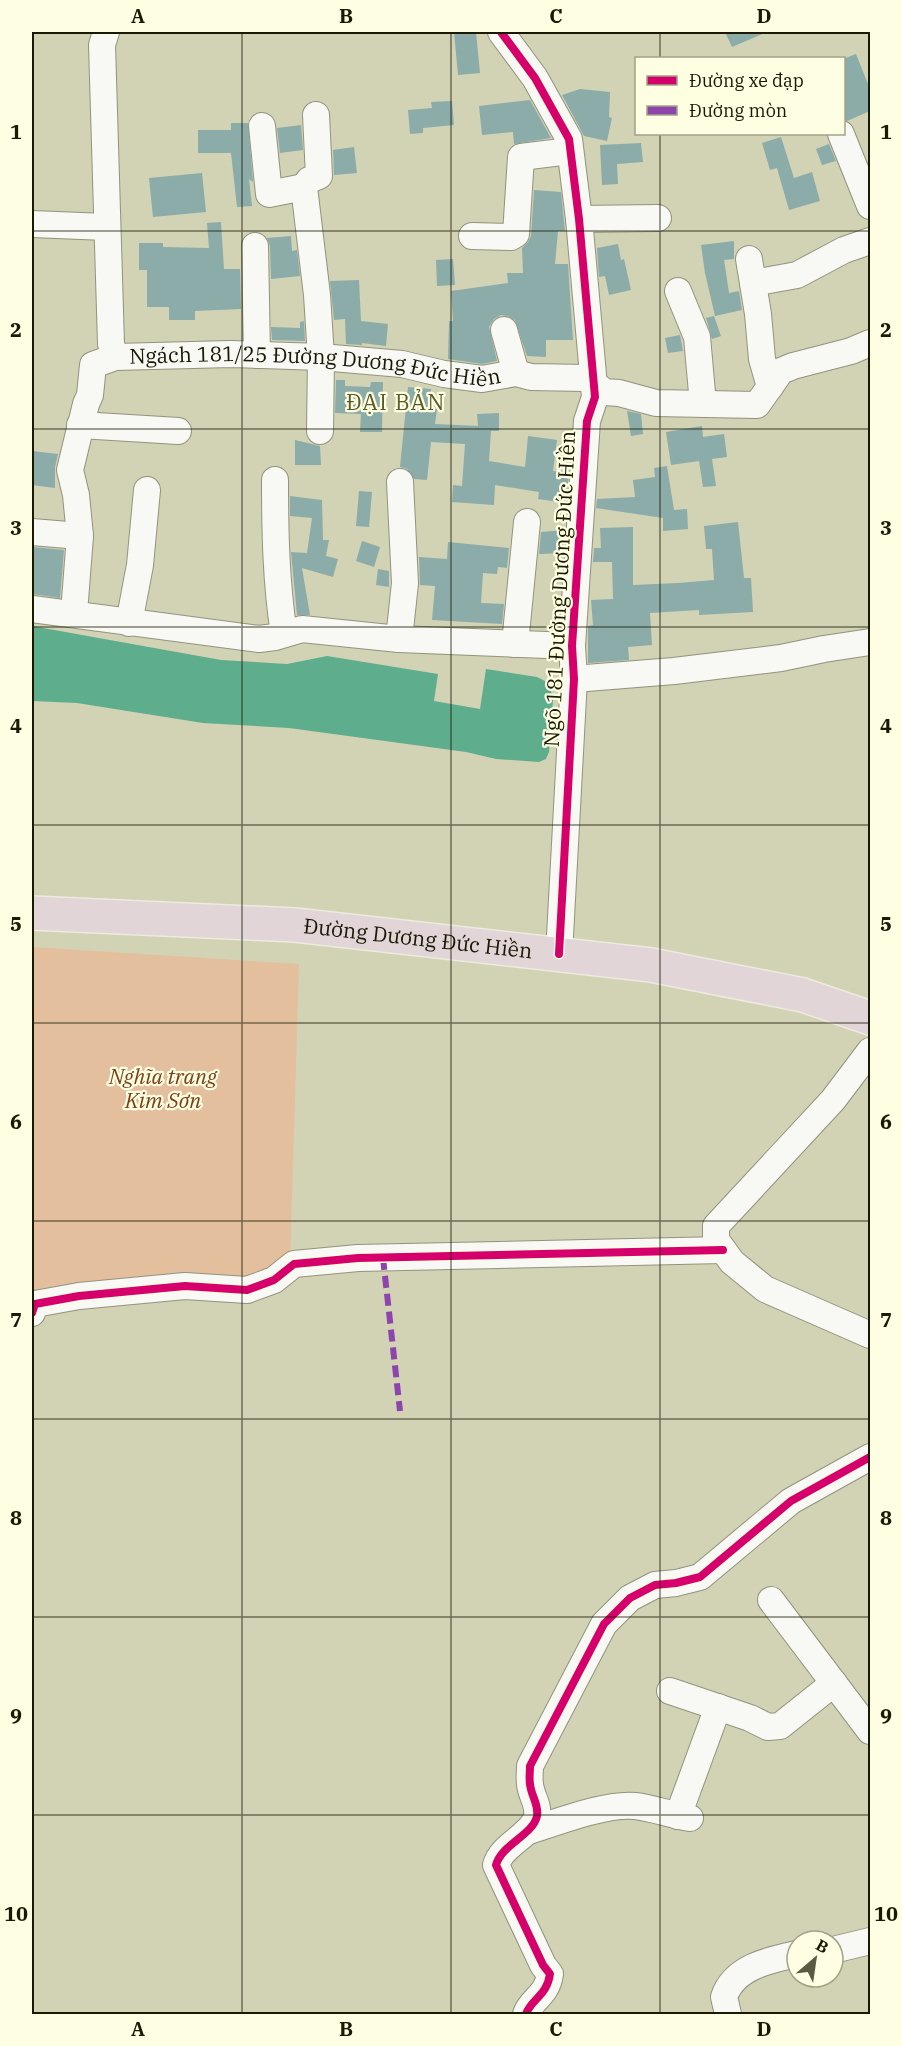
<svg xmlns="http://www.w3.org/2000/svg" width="902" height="2046" font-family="'IBM Plex Serif',serif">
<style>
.green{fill:#e3bf9e}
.water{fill:#5ead8d}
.building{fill:#8baca9}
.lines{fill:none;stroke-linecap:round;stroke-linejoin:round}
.minor-casing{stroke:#93937d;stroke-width:28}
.highway-casing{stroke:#ebebde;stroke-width:36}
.minor{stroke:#f8f8f4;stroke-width:26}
.highway{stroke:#e1d5d7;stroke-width:33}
.quiet{stroke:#8e44ad;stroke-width:6;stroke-dasharray:12 6;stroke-linecap:butt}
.cycleway-casing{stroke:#fdfee2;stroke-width:11}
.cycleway{stroke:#d6006c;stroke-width:8}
.grid{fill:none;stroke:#191904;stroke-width:1.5;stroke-opacity:0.55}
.labels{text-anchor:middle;stroke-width:4.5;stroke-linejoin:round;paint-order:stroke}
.street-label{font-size:21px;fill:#191904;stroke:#fdfee2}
.park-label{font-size:21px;font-style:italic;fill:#7c3d15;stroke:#fdfee2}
.neighbourhood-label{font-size:22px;letter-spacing:1.5px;fill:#5b5b28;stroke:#fdfee2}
.neatline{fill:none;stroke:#191904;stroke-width:2}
.grid-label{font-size:20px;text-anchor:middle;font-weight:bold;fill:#191904}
</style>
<rect width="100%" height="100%" fill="#d2d2b5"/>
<path class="green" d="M 32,947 L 299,964 L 290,1263 L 274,1280 L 32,1307 Z"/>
<path class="water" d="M 32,626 L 221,660 L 287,664 L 327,656 L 438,674 L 434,701 L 480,709 L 486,669 L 537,677 L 549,683 L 553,700 L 549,752 L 546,759 L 539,762 L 496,759 L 466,752 L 289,728 L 203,723 L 77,703 L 32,701 Z"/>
<path class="building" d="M 454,32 L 476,32 L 480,73 L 458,75 Z
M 725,32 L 767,32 L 732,47 Z
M 856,54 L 870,89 L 870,111 L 847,121 L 843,119 L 843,59 Z
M 580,89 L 610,92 L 609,117 L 612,118 L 607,141 L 584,136 L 562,95 Z
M 530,100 L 551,138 L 514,144 L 513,132 L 482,135 L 479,106 Z
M 452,101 L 454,125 L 423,128 L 423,133 L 410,134 L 408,110 L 432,108 L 431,102 Z
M 231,123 L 248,123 L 253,182 L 249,179 L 252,206 L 237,207 L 231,153 L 198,153 L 198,130 L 231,130 Z
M 301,125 L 303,150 L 280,153 L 277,128 Z
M 781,137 L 794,178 L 812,172 L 820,201 L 789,210 L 777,168 L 770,170 L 762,143 Z
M 641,143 L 643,162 L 617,164 L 618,184 L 602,185 L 600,145 Z
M 829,144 L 836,161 L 822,165 L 816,149 Z
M 354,147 L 357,173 L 334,175 L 333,150 Z
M 202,173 L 206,212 L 153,217 L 149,178 Z
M 534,190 L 561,192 L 565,231 L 558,231 L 555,264 L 568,264 L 573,340 L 546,340 L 546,357 L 527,356 L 515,320 L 508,316 L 501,315 L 494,319 L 489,327 L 497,361 L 482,364 L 448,359 L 449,321 L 453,321 L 451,291 L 508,283 L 507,273 L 523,273 L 522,248 L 528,242 L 531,236 Z
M 221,222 L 224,269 L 240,269 L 241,309 L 195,311 L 195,320 L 169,320 L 169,307 L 147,307 L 147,270 L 139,270 L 139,243 L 163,243 L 163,247 L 209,248 L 207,223 Z
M 291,236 L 292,251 L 297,250 L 300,276 L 271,279 L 270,246 L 267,238 Z
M 734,241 L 734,259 L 724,260 L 729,293 L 739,291 L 742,310 L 715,316 L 705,273 L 701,245 Z
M 618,244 L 621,260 L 624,259 L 631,290 L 609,295 L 605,276 L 599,277 L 597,248 Z
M 453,259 L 455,285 L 437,286 L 436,260 Z
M 359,280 L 361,321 L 388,324 L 386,346 L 362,343 L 362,345 L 346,344 L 345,319 L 334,320 L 330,281 Z
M 714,316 L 721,336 L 712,339 L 706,318 Z
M 304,321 L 305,341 L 272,340 L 271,327 L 300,328 L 300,322 Z
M 680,335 L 683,351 L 668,353 L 665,338 Z
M 336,380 L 345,380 L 345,386 L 370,387 L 371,382 L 383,382 L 382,432 L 360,432 L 361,414 L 335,413 Z
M 408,387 L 431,389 L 429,408 L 437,409 L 435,424 L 478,426 L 477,414 L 499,413 L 499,431 L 491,431 L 489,461 L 525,467 L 528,436 L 557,440 L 553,471 L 569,472 L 566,503 L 538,499 L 539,492 L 495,485 L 494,505 L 452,502 L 453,485 L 462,486 L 465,444 L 431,442 L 427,480 L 414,479 L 407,469 L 400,467 Z
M 627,411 L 641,414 L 643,434 L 631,436 Z
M 702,426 L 703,437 L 724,434 L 727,457 L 712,459 L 716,486 L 703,487 L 699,461 L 671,465 L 666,432 Z
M 295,440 L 320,446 L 321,465 L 295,465 Z
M 32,451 L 58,454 L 55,467 L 55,488 L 32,485 Z
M 667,466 L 674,510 L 687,509 L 688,529 L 663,531 L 663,518 L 596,508 L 597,499 L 635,497 L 633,480 L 655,477 L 654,468 Z
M 359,491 L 372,492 L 369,527 L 356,526 Z
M 290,496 L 322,500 L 323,540 L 329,540 L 326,556 L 338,559 L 333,577 L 302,568 L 310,615 L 297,615 L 291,552 L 307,553 L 312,518 L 290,516 Z
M 738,522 L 744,578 L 751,578 L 753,612 L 699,615 L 699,610 L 650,613 L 652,645 L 628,647 L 629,660 L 588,663 L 588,626 L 593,625 L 591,600 L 613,599 L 612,562 L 593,562 L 594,548 L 601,548 L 600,528 L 633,527 L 633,585 L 678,583 L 714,580 L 712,549 L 706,549 L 704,526 Z
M 565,530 L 563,553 L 539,554 L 541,532 Z
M 362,541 L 380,547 L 374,567 L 356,561 Z
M 448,542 L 509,548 L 507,568 L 498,567 L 497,574 L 483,573 L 481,603 L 504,604 L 502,624 L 432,620 L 435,586 L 420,585 L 419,557 L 447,559 Z
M 33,547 L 64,550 L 60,598 L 32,594 Z
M 378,569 L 389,571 L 389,587 L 376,585 Z"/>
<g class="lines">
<g class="minor-casing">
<g id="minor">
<path d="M 501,32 L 535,78 L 569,139 L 579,219 L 595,397 L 587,421 L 572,646 L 574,679 L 559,954"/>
<path d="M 316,115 L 319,176 L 309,180 L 304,187 L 317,295 L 321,357 L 320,431"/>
<path d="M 262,126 L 269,194 L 304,187"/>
<path d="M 841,134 L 870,206"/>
<path d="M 579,219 L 658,218"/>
<path d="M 32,224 L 106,227"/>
<path d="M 472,236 L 511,237 L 516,234 L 521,157 L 570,151"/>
<path d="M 255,246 L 257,355"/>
<path d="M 749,259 L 758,314 L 762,359 L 770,387"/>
<path d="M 753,283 L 797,275 L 844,250 L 870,241"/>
<path d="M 678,291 L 697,337 L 703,404"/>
<path d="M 504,330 L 516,373"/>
<path id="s1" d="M 115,357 L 231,354 L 321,357 L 402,364 L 444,374 L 482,379 L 516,373 L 531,377 L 586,378 L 605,392 L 619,393 L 656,403 L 757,405 L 781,371 L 793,366 L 851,351 L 870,343"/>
<path d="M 80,425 L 178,431"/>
<path d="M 275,480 C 275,532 276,583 284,634"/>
<path d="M 32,532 L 80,536"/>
<path d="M 32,609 L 259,639 L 275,637 L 302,629 L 399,639 L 572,646"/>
<path d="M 74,613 L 80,536 L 76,495 L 70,470 L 86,404 L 90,395 L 93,365 L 115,357 L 111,344 L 102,45 L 106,32"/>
<path d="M 129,623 L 140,565 L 147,490"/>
<path d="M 399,639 L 405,583 L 400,482"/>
<path d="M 515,644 L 527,522"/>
<path d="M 574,679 L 674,671 L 781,658 L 824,649 L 870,642"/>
<path d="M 870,1051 L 833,1100 L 716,1226 L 716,1240 L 732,1262 L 765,1289 L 870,1335"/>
<path d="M 32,1313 L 35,1304 L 79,1296 L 185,1286 L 247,1290 L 274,1280 L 294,1264 L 358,1258 L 723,1250"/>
<path d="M 771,1600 L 870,1731"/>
<path d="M 670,1691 L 750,1718 L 768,1727 L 780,1726 L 834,1683"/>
<path d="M 678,1816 L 718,1707"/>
<path d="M 526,1832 C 555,1823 605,1803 635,1806 C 653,1808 671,1815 690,1818"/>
<path d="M 833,1950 L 870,1941"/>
<path d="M 526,2014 C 531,1999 547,1996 550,1974 L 543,1965 L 496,1865 C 502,1844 533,1835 537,1816 C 539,1804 531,1796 530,1784 C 529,1778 530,1772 530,1766 L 604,1624 L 630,1598 L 655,1585 L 676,1583 L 700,1577 L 791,1501 L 870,1457"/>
<path d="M 728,2014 L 724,1997 C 734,1967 769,1960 797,1954"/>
</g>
</g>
<g class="highway-casing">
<g id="highway">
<path id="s2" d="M 32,913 L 295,925 L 651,965 L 803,995 L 870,1018"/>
</g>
</g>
<use href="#minor" class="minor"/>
<use href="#highway" class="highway"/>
<path class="quiet" d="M 383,1258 L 400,1411"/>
<g class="cycleway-casing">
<path id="cycleway" d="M 501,32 L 535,78 L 569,139 L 579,219 L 595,397 L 587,421 L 572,646 L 574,679 L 559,954
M 32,1313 L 35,1304 L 79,1296 L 185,1286 L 247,1290 L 274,1280 L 294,1264 L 358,1258 L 723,1250
M 526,2014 C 531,1999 547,1996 550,1974 L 543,1965 L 496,1865 C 502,1844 533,1835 537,1816 C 539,1804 531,1796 530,1784 C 529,1778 530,1772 530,1766 L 604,1624 L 630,1598 L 655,1585 L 676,1583 L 700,1577 L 791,1501 L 870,1457"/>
</g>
<use href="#cycleway" class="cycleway"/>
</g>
<path class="grid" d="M 242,32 L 242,2014M 451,32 L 451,2014M 660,32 L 660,58M 660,134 L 660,2014M 32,231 L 870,231M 32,429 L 870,429M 32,627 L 870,627M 32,825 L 870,825M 32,1023 L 870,1023M 32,1221 L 870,1221M 32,1419 L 870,1419M 32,1617 L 870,1617M 32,1815 L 870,1815"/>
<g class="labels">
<g class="street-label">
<text dy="7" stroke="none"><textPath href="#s1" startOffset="201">Ngách 181/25 Đường Dương Đức Hiền</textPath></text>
<text transform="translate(560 589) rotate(-87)" y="7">Ngõ 181 Đường Dương Đức Hiền</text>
<text dy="7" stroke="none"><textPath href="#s2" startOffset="387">Đường Dương Đức Hiền</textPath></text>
</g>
<g class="park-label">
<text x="163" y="1084">Nghĩa trang<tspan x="163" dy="24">Kim Sơn</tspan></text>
</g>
<g class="neighbourhood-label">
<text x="396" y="410">ĐẠI BẢN</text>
</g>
</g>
<rect width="902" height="2046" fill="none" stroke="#fdfee2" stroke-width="66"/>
<rect x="635" y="57" width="210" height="78" fill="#fdfee2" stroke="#a2a289" stroke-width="1.5"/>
<rect x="647" y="76" width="30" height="9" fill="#d6006c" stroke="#a2a289" stroke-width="1.5"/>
<text x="689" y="87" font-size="18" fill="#191904">Đường xe đạp</text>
<rect x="647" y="106" width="30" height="9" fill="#8e44ad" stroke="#a2a289" stroke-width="1.5"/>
<text x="689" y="117" font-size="18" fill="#191904">Đường mòn</text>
<g transform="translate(815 1959) rotate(29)"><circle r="28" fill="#fdfee2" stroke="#a2a289" stroke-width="1.5"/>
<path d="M0-4.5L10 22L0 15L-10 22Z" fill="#5a5a42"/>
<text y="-9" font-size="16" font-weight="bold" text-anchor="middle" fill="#191904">B</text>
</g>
<rect x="33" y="33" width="836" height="1980" class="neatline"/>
<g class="grid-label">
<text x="138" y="23">A</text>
<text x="346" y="23">B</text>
<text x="556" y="23">C</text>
<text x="764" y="23">D</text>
<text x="16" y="139">1</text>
<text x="886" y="139">1</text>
<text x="16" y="337">2</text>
<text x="886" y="337">2</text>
<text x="16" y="535">3</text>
<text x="886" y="535">3</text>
<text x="16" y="733">4</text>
<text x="886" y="733">4</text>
<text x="16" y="931">5</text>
<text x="886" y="931">5</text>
<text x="16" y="1129">6</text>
<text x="886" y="1129">6</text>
<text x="16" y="1327">7</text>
<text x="886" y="1327">7</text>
<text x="16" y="1525">8</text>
<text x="886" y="1525">8</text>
<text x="16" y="1723">9</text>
<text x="886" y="1723">9</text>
<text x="16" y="1921">10</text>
<text x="886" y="1921">10</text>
<text x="138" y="2036">A</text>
<text x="346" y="2036">B</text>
<text x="556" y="2036">C</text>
<text x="764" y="2036">D</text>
</g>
</svg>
